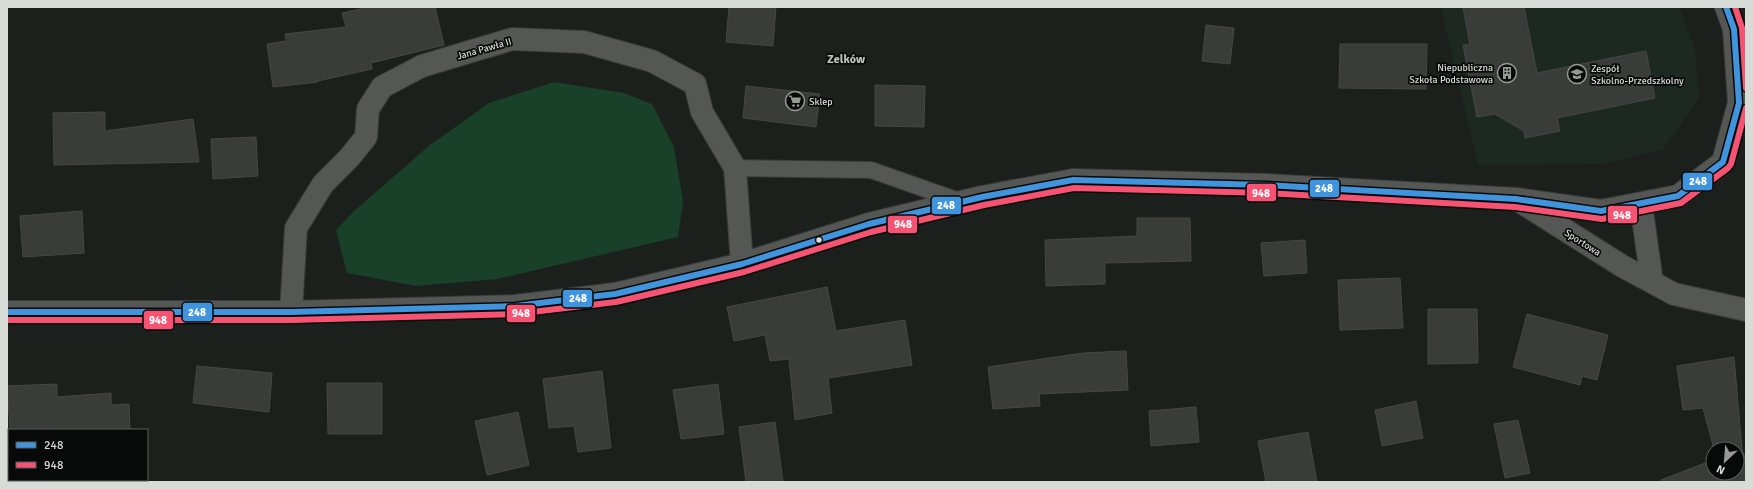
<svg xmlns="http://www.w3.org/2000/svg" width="1753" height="489" font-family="Signika,sans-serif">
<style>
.built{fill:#1c2820}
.water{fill:#194028}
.building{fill:#393c39;stroke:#454846}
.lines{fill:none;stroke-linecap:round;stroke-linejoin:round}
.lane-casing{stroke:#383b39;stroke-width:18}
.street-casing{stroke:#383b39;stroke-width:24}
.secondary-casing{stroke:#383b39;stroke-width:24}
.lane{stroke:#545754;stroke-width:16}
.street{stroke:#545754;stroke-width:22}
.secondary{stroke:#545754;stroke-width:22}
.bus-1-casing{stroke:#070a08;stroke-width:9}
.bus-2-casing{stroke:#070a08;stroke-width:9}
.bus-1{stroke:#4094de;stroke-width:6}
.bus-2{stroke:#f65372;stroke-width:6}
.bus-dot{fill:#d8dcd9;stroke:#070a08;stroke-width:1.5}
.labels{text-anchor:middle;stroke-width:3.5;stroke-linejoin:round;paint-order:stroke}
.street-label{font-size:10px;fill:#d8dcd9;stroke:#070a08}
.poi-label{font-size:10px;fill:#d8dcd9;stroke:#070a08;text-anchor:start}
.quarter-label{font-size:12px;font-weight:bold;fill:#bcc5be;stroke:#070a08}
.line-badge{stroke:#070a08;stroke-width:1.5}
.badge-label{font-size:11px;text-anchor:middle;font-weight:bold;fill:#fff}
</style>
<rect width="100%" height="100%" fill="#1b201d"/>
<path class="built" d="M 1441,7 L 1679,7 L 1695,49 L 1699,99 L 1663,149 L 1604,164 L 1478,165 Z"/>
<path class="water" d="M 554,82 L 624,93 L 652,104 L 674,147 L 683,201 L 678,237 L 497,279 L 416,286 L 347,273 L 336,230 L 354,211 L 430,145 L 489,103 Z"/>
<path class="building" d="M 369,7 L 435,7 L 444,45 L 371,63 L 372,69 L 318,81 L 318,82 L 273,87 L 267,44 L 286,41 L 285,34 L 346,27 L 342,13 Z
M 729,7 L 776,7 L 773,46 L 726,42 Z
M 1463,7 L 1524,7 L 1537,73 L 1646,51 L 1655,98 L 1557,118 L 1560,131 L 1525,138 L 1524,131 L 1495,114 L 1477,117 L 1463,45 L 1470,45 Z
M 1206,25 L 1234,28 L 1230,64 L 1202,61 Z
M 1340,44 L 1427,44 L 1426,89 L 1339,88 Z
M 875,85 L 925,86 L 924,127 L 875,126 Z
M 746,86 L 820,94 L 816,127 L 743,118 Z
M 105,112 L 105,131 L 193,119 L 199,162 L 54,165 L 53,113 Z
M 256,137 L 258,176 L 213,179 L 211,139 Z
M 82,211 L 84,253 L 23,257 L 20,216 Z
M 1137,218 L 1190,218 L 1191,261 L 1105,263 L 1105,284 L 1046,286 L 1045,240 L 1137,236 Z
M 1305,240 L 1307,273 L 1264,276 L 1261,243 Z
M 1400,278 L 1403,328 L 1340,330 L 1338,280 Z
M 827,287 L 836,331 L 905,320 L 912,365 L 828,378 L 832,413 L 795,420 L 789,359 L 770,361 L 765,335 L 734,341 L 727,307 Z
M 1428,309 L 1477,309 L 1478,363 L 1428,364 Z
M 1527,314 L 1608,335 L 1597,380 L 1582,376 L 1580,385 L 1513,367 Z
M 1126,351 L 1128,390 L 1039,394 L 1040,406 L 993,409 L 988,367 L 1083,353 Z
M 1734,357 L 1742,450 L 1746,460 L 1746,482 L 1662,482 L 1661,480 L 1713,460 L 1713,473 L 1737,473 L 1737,449 L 1714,449 L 1703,408 L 1683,410 L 1677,366 Z
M 197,366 L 272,373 L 269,412 L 193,403 Z
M 602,371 L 611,448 L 578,452 L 574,426 L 549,428 L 543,379 Z
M 327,383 L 382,383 L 382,434 L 328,434 Z
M 57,384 L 57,397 L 111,393 L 111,405 L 129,404 L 130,430 L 10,430 L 7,386 Z
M 718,384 L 724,434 L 681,439 L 673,390 Z
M 1416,401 L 1423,438 L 1382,446 L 1375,410 Z
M 1196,407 L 1199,442 L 1151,446 L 1149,411 Z
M 518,412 L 529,465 L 487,475 L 475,421 Z
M 1518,420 L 1530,473 L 1505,478 L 1494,424 Z
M 775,422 L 783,482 L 746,482 L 739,427 Z
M 1308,432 L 1317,482 L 1266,482 L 1258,441 Z"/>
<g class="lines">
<g class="lane-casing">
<path id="lane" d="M 735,168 L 871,170 L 962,202"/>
</g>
<g class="street-casing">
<path id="street" d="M 1516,199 L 1622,266 L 1674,294 L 1746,310
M 1641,204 L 1652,282
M 291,312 L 296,228 L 323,184 L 349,158 L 366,137 L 368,109 L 382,87 L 422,66 L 512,39 L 584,42 L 652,61 L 695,84 L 702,112 L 735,168 L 742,264"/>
</g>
<g class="secondary-casing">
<path id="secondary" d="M 7,312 L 291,312 L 515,306 L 615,294 L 742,264 L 869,224 L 982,197 L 1073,180 L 1266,185 L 1516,199 L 1601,211 L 1678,196 L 1723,162 L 1739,103 L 1734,29 L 1726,7"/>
</g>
<use href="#lane" class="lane"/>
<use href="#street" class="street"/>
<use href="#secondary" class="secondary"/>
<g class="bus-1-casing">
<path id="bus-1" d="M 7,312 L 291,312 L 515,306 L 615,294 L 742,264 L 869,224 L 982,197 L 1073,180 L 1266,185 L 1516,199 L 1601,211 L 1678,196 L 1723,162 L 1739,103 L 1734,29 L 1726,7"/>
</g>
<g class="bus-2-casing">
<path id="bus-2" d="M 1735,7 L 1742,28 L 1746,88
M 7,320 L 291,320 L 515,314 L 616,302 L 744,272 L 871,232 L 984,205 L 1074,188 L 1266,193 L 1515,207 L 1602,219 L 1681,203 L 1728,168 L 1731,164 L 1746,108"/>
</g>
<use href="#bus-1" class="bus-1"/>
<use href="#bus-2" class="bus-2"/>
</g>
<defs>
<g id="building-ring" transform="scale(1)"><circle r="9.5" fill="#070a08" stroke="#969a97" stroke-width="1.5"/><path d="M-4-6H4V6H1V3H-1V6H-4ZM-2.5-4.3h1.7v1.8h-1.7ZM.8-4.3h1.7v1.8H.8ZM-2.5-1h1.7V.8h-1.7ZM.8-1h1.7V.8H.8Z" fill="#969a97"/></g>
<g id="school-ring" transform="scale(1)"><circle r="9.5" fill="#070a08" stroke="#969a97" stroke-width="1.5"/><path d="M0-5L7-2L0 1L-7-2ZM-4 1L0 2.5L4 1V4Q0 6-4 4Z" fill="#969a97"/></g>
<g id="supermarket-ring" transform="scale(1)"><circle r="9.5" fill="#070a08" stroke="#969a97" stroke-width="1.5"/><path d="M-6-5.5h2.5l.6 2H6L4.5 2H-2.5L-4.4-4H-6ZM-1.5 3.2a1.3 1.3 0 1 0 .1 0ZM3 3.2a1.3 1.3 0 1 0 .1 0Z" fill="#969a97"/></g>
</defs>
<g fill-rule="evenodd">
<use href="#building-ring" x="1507" y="73"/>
<use href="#school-ring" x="1577" y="74"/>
<use href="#supermarket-ring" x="795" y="101"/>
</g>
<circle class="bus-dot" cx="819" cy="240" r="3.5"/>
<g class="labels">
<g class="street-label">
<text transform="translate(484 48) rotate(-16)" y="4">Jana Pawła II</text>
<text transform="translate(1583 242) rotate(32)" y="4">Sportowa</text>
</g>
<g class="poi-label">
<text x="1493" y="71" text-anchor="end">Niepubliczna<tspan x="1493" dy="12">Szkoła Podstawowa</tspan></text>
<text x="1591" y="72">Zespół<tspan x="1591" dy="12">Szkolno-Przedszkolny</tspan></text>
<text x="809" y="105">Sklep</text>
</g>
<g class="quarter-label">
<text x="846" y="63">Zelków</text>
</g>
</g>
<g class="line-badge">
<rect x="1682" y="172" width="31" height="19" rx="4" fill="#4094de"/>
<rect x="1309" y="179" width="31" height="19" rx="4" fill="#4094de"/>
<rect x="1246" y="183" width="31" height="19" rx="4" fill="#f65372"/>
<rect x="931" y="196" width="31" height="19" rx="4" fill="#4094de"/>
<rect x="1607" y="205" width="31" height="19" rx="4" fill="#f65372"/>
<rect x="887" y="215" width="31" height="19" rx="4" fill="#f65372"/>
<rect x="562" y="289" width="31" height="19" rx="4" fill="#4094de"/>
<rect x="182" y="302" width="31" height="20" rx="4" fill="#4094de"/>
<rect x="506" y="304" width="30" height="19" rx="4" fill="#f65372"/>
<rect x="143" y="310" width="31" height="20" rx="4" fill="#f65372"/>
</g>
<g class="badge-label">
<text x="1698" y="185">248</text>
<text x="1324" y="192">248</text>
<text x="1261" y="197">948</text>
<text x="946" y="209">248</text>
<text x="1622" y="219">948</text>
<text x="903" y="228">948</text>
<text x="578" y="302">248</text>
<text x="197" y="316">248</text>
<text x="521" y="317">948</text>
<text x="158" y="324">948</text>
</g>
<rect width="1753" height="489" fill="none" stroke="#d8dcd9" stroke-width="16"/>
<rect x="8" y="429" width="140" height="52" fill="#070a08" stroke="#5b5e5c"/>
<rect x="16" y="442" width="20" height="6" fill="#4094de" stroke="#5b5e5c"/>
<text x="44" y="449" font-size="12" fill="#d8dcd9">248</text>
<rect x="16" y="462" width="20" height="6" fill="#f65372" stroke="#5b5e5c"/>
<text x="44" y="469" font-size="12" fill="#d8dcd9">948</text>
<g transform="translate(1725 461) rotate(206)"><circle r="19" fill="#070a08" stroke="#5b5e5c"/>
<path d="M0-3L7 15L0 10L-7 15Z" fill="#969a97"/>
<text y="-6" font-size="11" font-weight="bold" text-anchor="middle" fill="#d8dcd9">N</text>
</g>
</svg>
